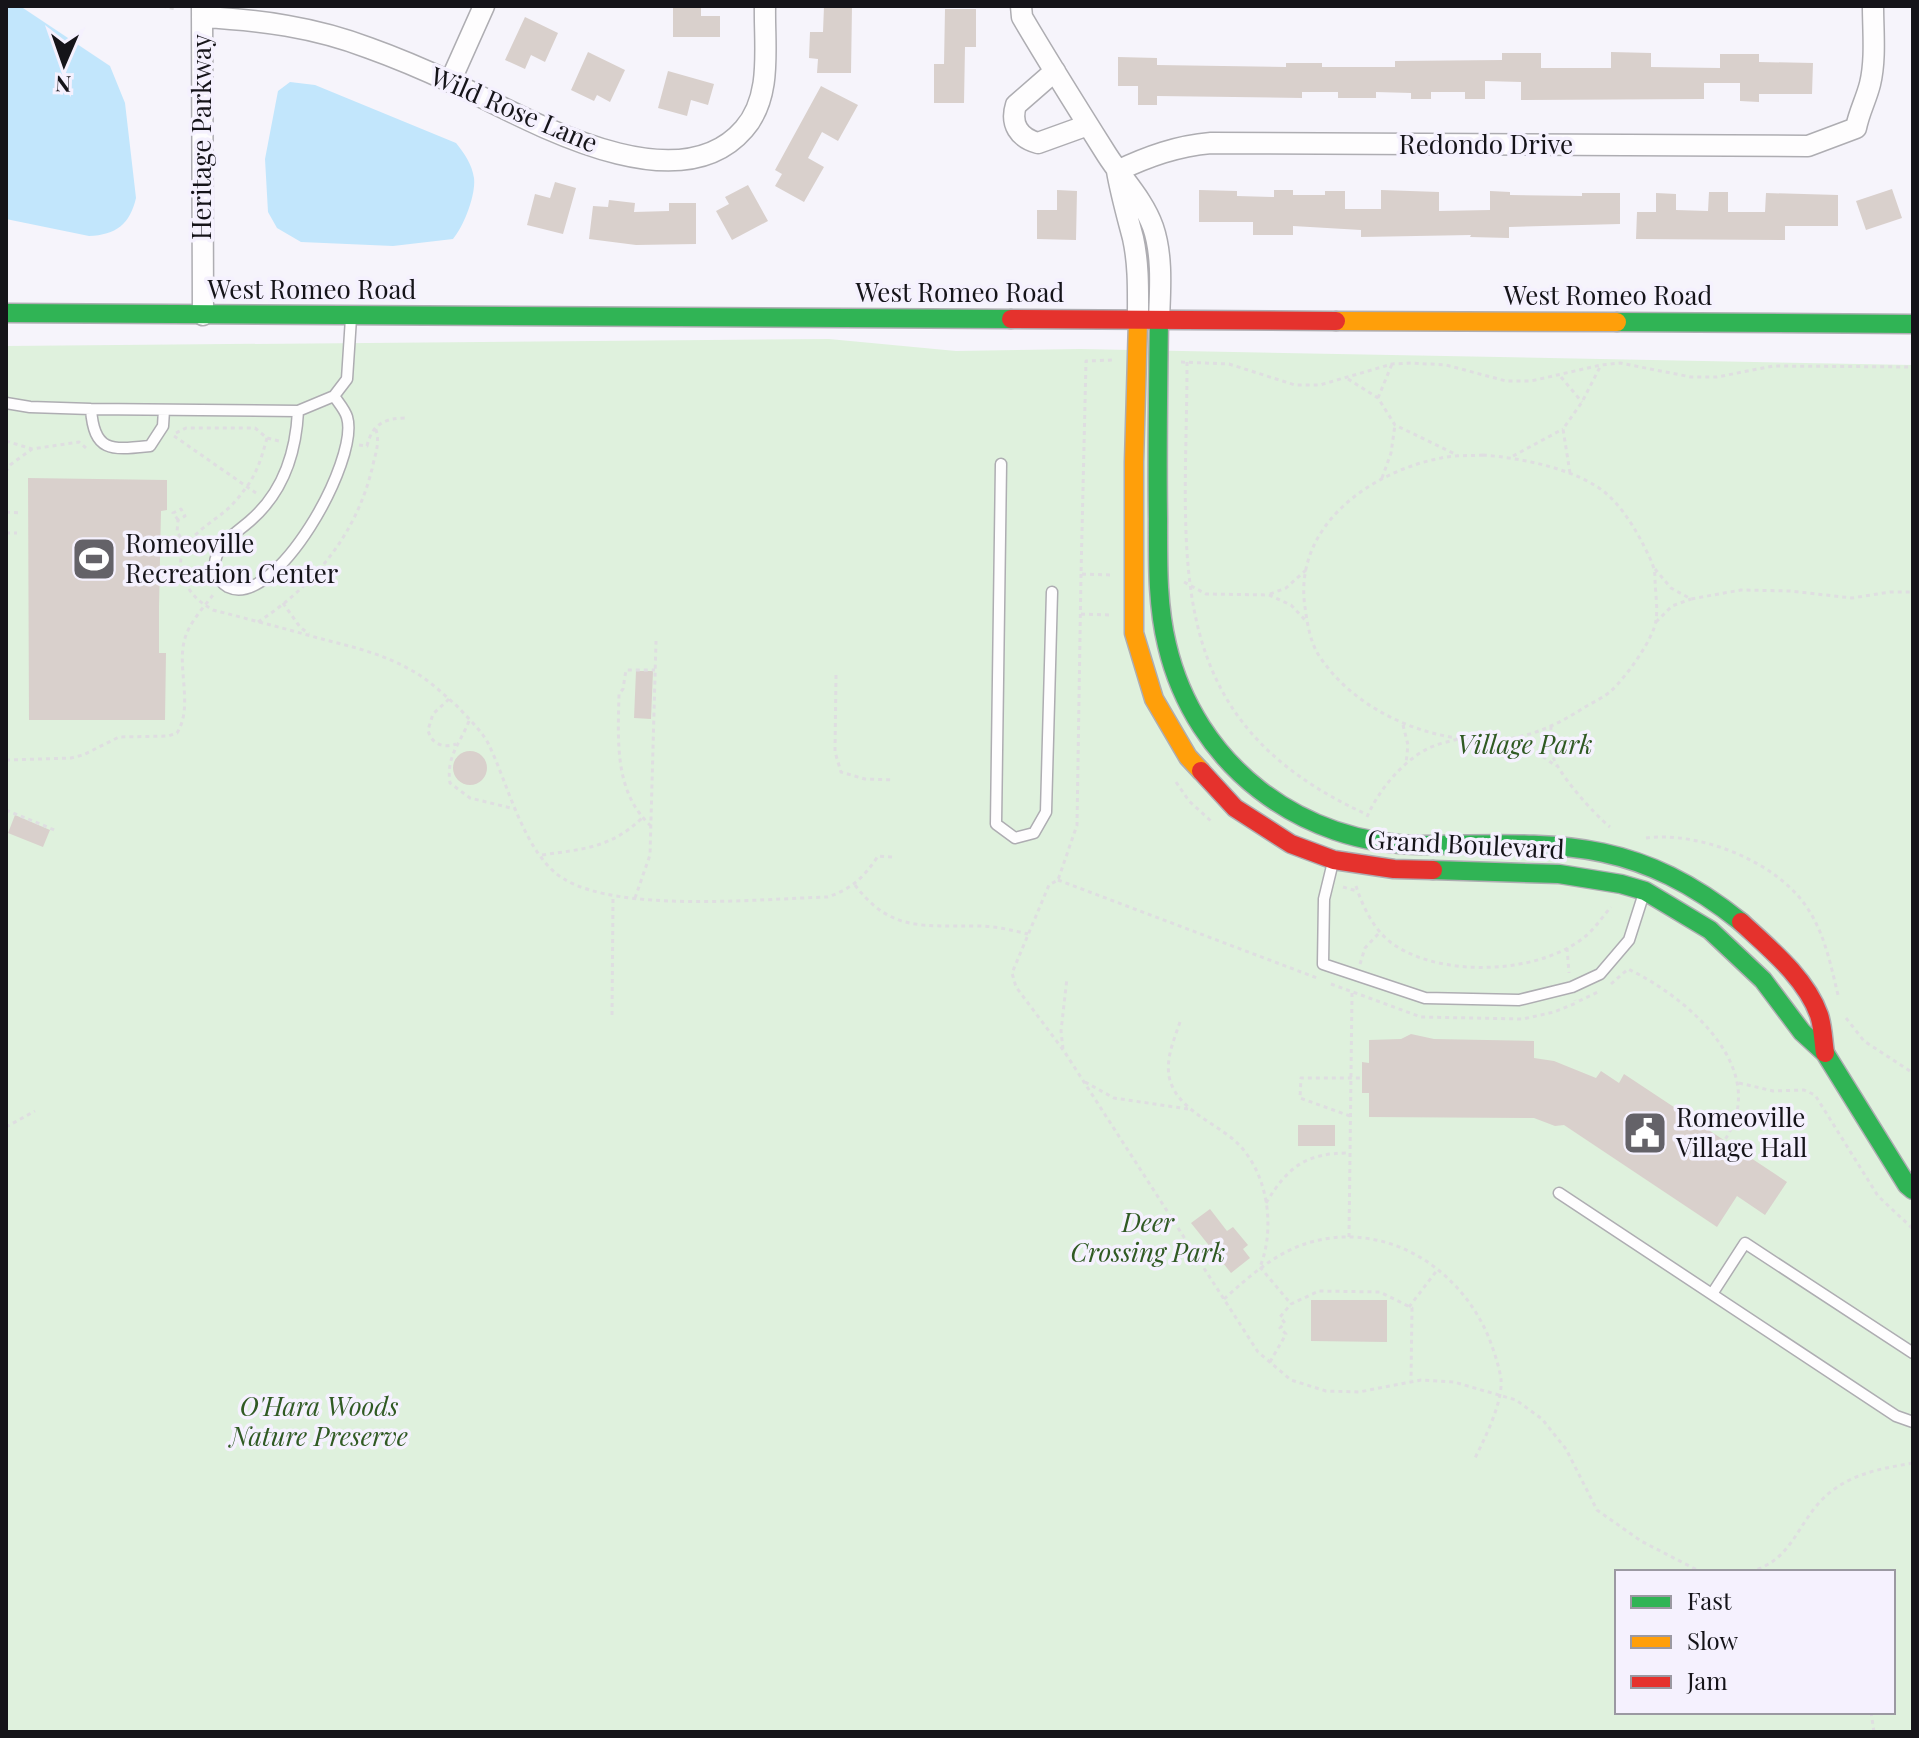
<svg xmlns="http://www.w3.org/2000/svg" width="1919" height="1738" font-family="'Playfair Display',serif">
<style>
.green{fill:#dff1dd;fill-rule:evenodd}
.water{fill:#c2e6fc}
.building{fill:#d9d0cc}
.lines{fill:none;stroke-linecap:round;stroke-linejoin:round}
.lane-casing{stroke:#aeadb2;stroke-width:13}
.street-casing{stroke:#aeadb2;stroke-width:23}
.fast-casing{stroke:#aeadb2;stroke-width:21}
.slow-casing{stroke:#aeadb2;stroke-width:21}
.jam-casing{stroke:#aeadb2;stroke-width:21}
.path{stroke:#dfdee1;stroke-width:3;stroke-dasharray:4 4;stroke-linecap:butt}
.lane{stroke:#fefdfe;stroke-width:10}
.street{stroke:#fefdfe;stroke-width:20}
.fast{stroke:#30b455;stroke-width:18}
.slow{stroke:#ff9f0a;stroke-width:18}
.jam{stroke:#e5322d;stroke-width:18}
.labels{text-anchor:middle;stroke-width:7;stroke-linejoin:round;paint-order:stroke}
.street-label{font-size:26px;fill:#151419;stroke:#f5f1fe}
.poi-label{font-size:26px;fill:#151419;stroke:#f5f1fe;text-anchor:start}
.park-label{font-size:26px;font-style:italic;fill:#305a23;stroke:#f5f1fe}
</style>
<rect width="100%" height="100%" fill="#f6f4fb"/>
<path class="green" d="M 829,339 L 956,351 L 1080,349 L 1913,365 L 1913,1732 L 6,1732 L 6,346 ZM 1617,1572 L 1893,1572 L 1893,1712 L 1617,1712 Z"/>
<path class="water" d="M 6,6 L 20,6 L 110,66 L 125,103 L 136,198 C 130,224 116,235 89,236 L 6,219 Z
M 290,82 L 315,85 L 456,143 C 464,153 472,164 474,178 C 476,195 464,226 453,239 L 393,246 L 301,242 L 277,228 L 268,212 L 265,159 L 278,91 Z"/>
<path class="building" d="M 673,6 L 701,6 L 701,16 L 720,16 L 720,37 L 673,37 Z
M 824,6 L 852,6 L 851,73 L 817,73 L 818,59 L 809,58 L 810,32 L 823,32 Z
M 945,9 L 976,9 L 976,47 L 965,47 L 964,103 L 934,103 L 934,64 L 944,64 Z
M 525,17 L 558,33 L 545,62 L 531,55 L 525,69 L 505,60 Z
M 588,52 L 625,70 L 610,102 L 597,95 L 594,101 L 571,90 Z
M 1611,52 L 1651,53 L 1651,67 L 1720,68 L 1720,54 L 1759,54 L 1759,62 L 1813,63 L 1812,94 L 1759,94 L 1759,102 L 1740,101 L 1740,83 L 1704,83 L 1704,99 L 1521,100 L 1521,82 L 1485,81 L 1485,99 L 1465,99 L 1465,92 L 1431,92 L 1431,99 L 1411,99 L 1411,93 L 1376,92 L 1376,98 L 1338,98 L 1338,92 L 1302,92 L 1302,98 L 1157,96 L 1157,105 L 1138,105 L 1138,86 L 1118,86 L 1118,57 L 1157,58 L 1157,65 L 1286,67 L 1286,63 L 1322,63 L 1322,67 L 1395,67 L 1395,61 L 1502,60 L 1502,53 L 1541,53 L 1541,68 L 1611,68 Z
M 668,71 L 714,84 L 708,105 L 691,100 L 687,116 L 658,108 Z
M 821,86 L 858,105 L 838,141 L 822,132 L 808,158 L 824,167 L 804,202 L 775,186 L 782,174 L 775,170 Z
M 555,182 L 576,188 L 563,234 L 527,225 L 535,194 L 550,198 Z
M 748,185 L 768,221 L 732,240 L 716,211 L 729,204 L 725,197 Z
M 1892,189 L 1902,218 L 1866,230 L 1856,201 Z
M 1057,190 L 1077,191 L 1076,240 L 1037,239 L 1037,210 L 1057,210 Z
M 1199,190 L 1237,191 L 1237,196 L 1274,197 L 1274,190 L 1293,190 L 1293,195 L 1325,195 L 1325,191 L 1345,191 L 1345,209 L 1381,209 L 1381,190 L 1439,192 L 1439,211 L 1490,210 L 1490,191 L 1510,192 L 1510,195 L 1582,196 L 1582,193 L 1620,193 L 1620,224 L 1509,227 L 1509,238 L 1470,237 L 1471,235 L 1361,237 L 1361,230 L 1293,226 L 1293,235 L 1253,235 L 1253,222 L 1199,222 Z
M 1709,192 L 1728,192 L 1728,212 L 1765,212 L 1766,193 L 1838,195 L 1838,226 L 1785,226 L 1785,240 L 1636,239 L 1637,212 L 1656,212 L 1656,193 L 1676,194 L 1676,210 L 1708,211 Z
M 609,200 L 635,203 L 634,212 L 669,211 L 669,203 L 696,203 L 696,244 L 636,245 L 589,239 L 593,206 L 608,207 Z
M 28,478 L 167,480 L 167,510 L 161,511 L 159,607 L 159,653 L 166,653 L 165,720 L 29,720 Z
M 636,671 L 653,671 L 651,719 L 634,718 Z
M453 768a17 17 0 1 1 34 0a17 17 0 1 1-34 0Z
M 15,815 L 50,830 L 43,847 L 8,833 Z
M 1411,1034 L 1434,1039 L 1534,1041 L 1534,1058 L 1554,1061 L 1596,1078 L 1601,1071 L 1619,1083 L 1624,1074 L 1787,1182 L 1765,1215 L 1737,1196 L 1717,1227 L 1564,1125 L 1555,1126 L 1534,1118 L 1369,1117 L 1369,1093 L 1362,1093 L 1362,1062 L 1369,1063 L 1369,1040 L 1401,1039 Z
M 1298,1125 L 1335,1125 L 1335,1146 L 1298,1146 Z
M 1210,1209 L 1227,1231 L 1233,1227 L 1248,1245 L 1243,1249 L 1250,1258 L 1231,1273 L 1191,1223 Z
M 1311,1300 L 1387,1300 L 1387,1342 L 1311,1341 Z"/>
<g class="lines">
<g class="lane-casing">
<path id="lane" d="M 6,403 L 30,407 L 91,409 L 298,411 L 334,396 L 347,379 L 351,318
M 91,409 C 94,453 112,450 150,446 L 163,426 L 164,410
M 298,411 C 296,452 283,492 251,520 C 240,530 222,541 217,555 C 212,566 217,581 228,587 C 275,610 360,460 347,417 C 345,410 338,402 334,396
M 1001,464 L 996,824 L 1015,838 L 1034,833 L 1046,812 L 1052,592
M 1333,862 L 1324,899 L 1323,964 L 1425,998 L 1519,1000 L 1572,987 L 1600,974 L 1629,940 L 1644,893
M 1559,1193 L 1896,1416 L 1913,1422
M 1712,1294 L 1745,1243 L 1913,1353"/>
</g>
<g class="street-casing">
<path id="street" d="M 202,6 L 203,315
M 1021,6 L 1022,17 C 1049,63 1078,109 1107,155 C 1123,180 1143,199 1153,227 C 1163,256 1160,291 1159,320
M 202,17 C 260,20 314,27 369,48 C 397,58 425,70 453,83 C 524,117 676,208 744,129 C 773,96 764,46 765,6
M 1055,71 L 1016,105 C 1010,124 1019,138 1038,143 L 1088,125
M 450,82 L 484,6
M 1117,171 C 1149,156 1177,146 1211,143 L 1808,146 L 1856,128 C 1859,112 1866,100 1870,84 C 1876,59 1873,31 1873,6
M 1117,171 C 1121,194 1127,215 1133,238 C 1139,265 1138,293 1138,320"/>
</g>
<g class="fast-casing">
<path id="fast" d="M 6,313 L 1011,319
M 1159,320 C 1158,386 1157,453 1158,519 C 1158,561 1157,604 1167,645 C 1195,765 1301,845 1422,845 C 1553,844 1631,834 1741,922
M 1617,322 L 1913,324
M 1433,870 L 1559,874 L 1621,884 L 1645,891 L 1710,930 L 1763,980 L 1802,1032 L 1825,1053 L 1907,1185 L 1913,1190"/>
</g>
<g class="slow-casing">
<path id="slow" d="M 1138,320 L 1134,462 L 1134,633 L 1154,699 L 1188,757 L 1201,771
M 1336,321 L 1617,322"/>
</g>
<g class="jam-casing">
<path id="jam" d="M 1011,319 L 1336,321
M 1201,771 L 1235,808 L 1291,844 L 1334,860 L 1394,869 L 1433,870
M 1741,922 C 1769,948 1806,978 1819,1015 C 1823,1027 1823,1040 1825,1053"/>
</g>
<path class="path" d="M 162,6 L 176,9
M 1181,362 L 1229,364 L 1295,385 L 1320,385 L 1392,364 L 1411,363 L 1446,365 L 1506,381 L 1531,381 L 1601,365 L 1620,363 L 1691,377 L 1717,377 L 1773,366 L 1913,367
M 1187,362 C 1187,558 1155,719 1368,815
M 1561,377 L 1582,402
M 1348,379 L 1378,398 L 1395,425 L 1457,455
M 1378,398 L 1392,364
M 176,433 L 186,428 L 255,428 L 267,438 L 279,441
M 174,436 L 256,493
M 267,438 C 262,456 257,474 245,489 C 239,497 232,506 224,512 C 202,530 170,546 184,579 C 190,594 199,602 213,610 C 248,619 283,628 318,638 C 349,646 381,653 409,669 C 427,678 442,693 457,706 C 468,718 480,729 488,743 C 508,783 524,855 564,879 C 620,913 759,899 827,897 C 851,890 865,876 878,856 L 893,857
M 6,441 L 32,449 L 79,442 L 86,448
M 359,445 L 367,446 C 372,424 385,418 406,418
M 1483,455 C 1521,458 1579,469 1608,495 C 1623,509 1634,527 1643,544 C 1648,555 1655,565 1655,578 C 1655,591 1658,607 1656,620 C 1654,639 1625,678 1611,691 C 1604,697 1594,702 1585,707 C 1562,722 1536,735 1507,739 C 1438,747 1356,714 1318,654 C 1310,641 1307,622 1305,607 C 1293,527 1369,472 1441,458 C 1454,455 1469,456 1483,455 Z
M 1513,456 L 1563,429
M 6,472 L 10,465 L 32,449
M 1570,473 L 1563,429 L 1582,402 L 1601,365
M 1382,478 L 1391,453 L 1395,425
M 6,512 L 22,513
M 178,520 L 173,513 L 181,509 L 185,516 L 178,520 L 177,532 L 186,545
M 6,533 L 17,533
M 1655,569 L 1671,588 L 1691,599 L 1741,590 L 1790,591 L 1852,598 L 1890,592 L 1913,592
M 1081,574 L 1077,825 L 1058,880 L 1049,885 L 1012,973 L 1016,987 L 1064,1051 L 1258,1352 L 1291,1380 L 1326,1391 L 1359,1392 L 1421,1380 L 1454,1382 L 1516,1400 L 1542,1419 L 1566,1449 L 1597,1510 L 1641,1541 L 1701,1572
M 1110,575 L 1081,574 L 1086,361 L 1113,360
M 1184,582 L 1206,594 L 1269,595 L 1291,605 L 1307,622
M 1270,594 L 1286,588 L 1306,570
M 283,603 L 300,627 L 309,634
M 1081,614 L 1109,615
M 258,622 C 314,586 356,534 372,469 C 375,454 381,442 375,427
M 1656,622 L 1672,606 L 1691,599
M 836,675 L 835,752 L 841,772 L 865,779 L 894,780
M 449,699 L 433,714 L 428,730 C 431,743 442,749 456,744
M 469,721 C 460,744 446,756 450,783 L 470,798 L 515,809
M 1403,725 L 1408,745 L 1406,763
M 1551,726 C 1551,734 1549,743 1551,751 C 1555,771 1594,814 1610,827
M 1507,739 L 1535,751 L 1556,766
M 6,760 L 71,758 L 83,755 L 119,737 L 168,736 L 177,733 C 194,706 176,667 185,638 C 190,622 203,608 213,595
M 1176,782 L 1189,801 L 1211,821
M 6,810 L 57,831
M 1367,817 C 1378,791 1402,762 1427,749 C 1436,744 1448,742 1458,739
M 651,826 C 614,792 618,741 619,694 L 623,689 L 626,670 L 655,670
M 1646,838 C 1700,831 1778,862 1808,909 C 1825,935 1831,966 1838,995
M 542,855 C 583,849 611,848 642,818
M 1058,880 L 1317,978
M 855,885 C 891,933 925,925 978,926 C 995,926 1011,930 1028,934
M 1356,886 C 1363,908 1376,934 1396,946 C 1445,978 1542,974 1587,935 C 1596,927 1603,916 1611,907
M 1343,887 L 1357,891
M 635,898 L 650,855 L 656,641
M 1567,948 L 1569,973
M 1360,964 L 1365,948 L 1379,933
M 1331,984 L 1421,1017 L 1523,1019 L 1554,1012 L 1576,1003 L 1575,1000
M 1611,984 L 1628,969 C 1687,997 1773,1070 1724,1141
M 1579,1001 L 1598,992
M 612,1015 L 613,896
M 1846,1018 L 1864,1041 L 1913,1073
M 1180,1022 C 1174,1040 1166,1057 1169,1076 C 1175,1108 1212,1121 1234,1140 C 1268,1170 1276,1227 1260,1267
M 1063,1049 L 1061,1031 L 1067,978
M 1085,1082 L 1114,1098 L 1188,1109
M 1739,1083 L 1773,1091 L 1804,1090 L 1815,1095 L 1878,1196 L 1913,1229
M 1350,1116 L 1300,1098 L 1301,1078 L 1360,1078
M 6,1127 L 35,1111
M 1266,1203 C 1288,1167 1305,1153 1349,1153
M 1349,1237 L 1352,993
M 1260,1267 L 1291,1304
M 1224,1299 C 1251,1275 1276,1252 1311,1242 C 1387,1221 1460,1268 1489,1338 C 1494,1351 1499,1366 1501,1379 C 1503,1403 1484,1440 1474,1460
M 1409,1307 L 1438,1269
M 1270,1362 L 1286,1334 L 1280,1328 L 1285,1323 L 1280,1317 L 1291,1304 L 1319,1291 L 1380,1292 L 1412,1308 L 1411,1380
M 1750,1572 C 1790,1560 1794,1532 1818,1504 C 1843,1475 1878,1469 1913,1463
M 1871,1712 L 1874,1732"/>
<use href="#lane" class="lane"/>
<use href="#street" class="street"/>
<use href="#fast" class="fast"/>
<use href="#slow" class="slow"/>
<use href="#jam" class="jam"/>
</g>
<defs>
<g id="stadium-square" transform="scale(2.3)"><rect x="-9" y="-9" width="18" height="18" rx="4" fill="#646268" stroke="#f5f1fe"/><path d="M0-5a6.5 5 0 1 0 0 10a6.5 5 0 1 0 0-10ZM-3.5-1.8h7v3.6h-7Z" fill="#fff"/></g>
<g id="civic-square" transform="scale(2.3)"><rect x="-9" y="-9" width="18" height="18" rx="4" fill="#646268" stroke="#f5f1fe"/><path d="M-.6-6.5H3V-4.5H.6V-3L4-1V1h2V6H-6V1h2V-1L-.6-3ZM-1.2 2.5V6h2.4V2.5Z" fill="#fff"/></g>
</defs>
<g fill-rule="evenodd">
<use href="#stadium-square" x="94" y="559"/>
<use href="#civic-square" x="1645" y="1133"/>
</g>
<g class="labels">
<g class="street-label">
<text transform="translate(514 110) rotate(23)" y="9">Wild Rose Lane</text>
<text transform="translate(202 137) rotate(-90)" y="9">Heritage Parkway</text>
<text x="1486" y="154">Redondo Drive</text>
<text x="312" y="299">West Romeo Road</text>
<text x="960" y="302">West Romeo Road</text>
<text x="1608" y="305">West Romeo Road</text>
<text transform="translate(1466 845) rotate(3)" y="9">Grand Boulevard</text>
</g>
<g class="poi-label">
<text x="125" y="553">Romeoville<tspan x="125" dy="30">Recreation Center</tspan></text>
<text x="1676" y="1127">Romeoville<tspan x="1676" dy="30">Village Hall</tspan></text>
</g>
<g class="park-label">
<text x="1525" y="754">Village Park</text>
<text x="1148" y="1232">Deer<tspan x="1148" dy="30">Crossing Park</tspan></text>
<text x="319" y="1416">O'Hara Woods<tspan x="319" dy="30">Nature Preserve</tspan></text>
</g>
</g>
<rect width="1919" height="1738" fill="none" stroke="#151419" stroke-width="16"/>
<rect x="1615" y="1570" width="280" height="144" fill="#f5f1fe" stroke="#9b99a2" stroke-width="2"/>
<rect x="1631" y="1596" width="40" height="12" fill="#30b455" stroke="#9b99a2" stroke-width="2"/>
<text x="1687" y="1610" font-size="24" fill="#151419">Fast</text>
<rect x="1631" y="1636" width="40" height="12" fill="#ff9f0a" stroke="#9b99a2" stroke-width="2"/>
<text x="1687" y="1650" font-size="24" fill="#151419">Slow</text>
<rect x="1631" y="1676" width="40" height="12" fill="#e5322d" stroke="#9b99a2" stroke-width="2"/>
<text x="1687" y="1690" font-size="24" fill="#151419">Jam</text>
<g transform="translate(64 64) rotate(182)" stroke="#f5f1fe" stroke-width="6" paint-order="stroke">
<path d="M0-6L14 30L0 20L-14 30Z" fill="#151419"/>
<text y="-12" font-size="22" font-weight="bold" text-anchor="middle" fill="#151419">N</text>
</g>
</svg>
